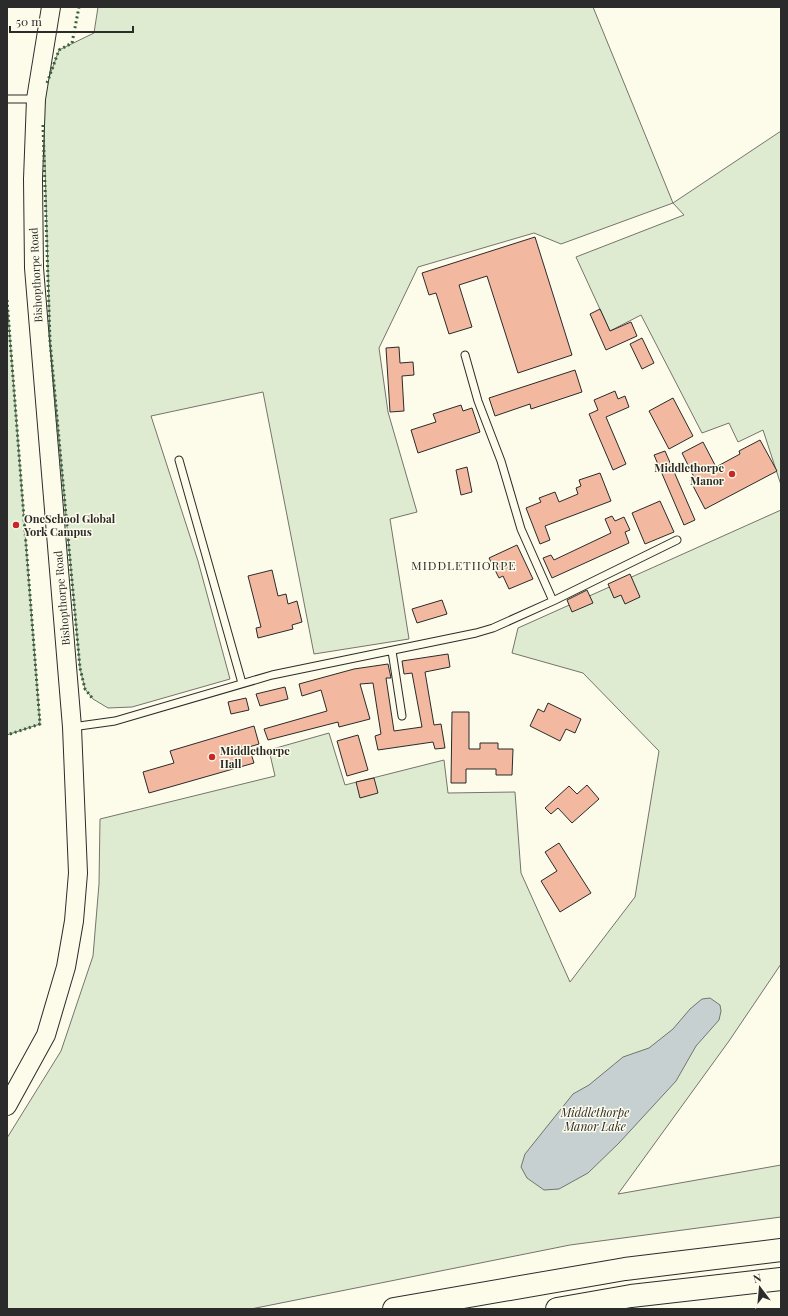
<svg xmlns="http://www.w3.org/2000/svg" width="788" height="1316" font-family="'Playfair Display',serif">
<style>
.green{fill:#deebd1;stroke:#74746e}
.water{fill:#c7d0d0;stroke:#74746e}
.building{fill:#f2b8a0;stroke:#2b2b2b}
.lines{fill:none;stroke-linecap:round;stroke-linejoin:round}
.service-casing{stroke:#2b2b2b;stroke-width:9}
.tertiary-casing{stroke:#2b2b2b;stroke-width:20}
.trunk-casing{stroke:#2b2b2b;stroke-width:24}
.service{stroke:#fdfbea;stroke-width:7}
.tertiary{stroke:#fdfbea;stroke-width:18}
.trunk{stroke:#fdfbea;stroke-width:22}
.hedge{stroke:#34623c;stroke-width:3;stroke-dasharray:2 3;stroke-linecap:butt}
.poi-dot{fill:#c62828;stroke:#fdfbea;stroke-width:1.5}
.labels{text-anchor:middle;stroke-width:3;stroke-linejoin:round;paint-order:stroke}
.street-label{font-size:11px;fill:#2b2b2b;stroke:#fdfbea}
.poi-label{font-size:11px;font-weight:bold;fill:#2b2b2b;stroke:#fdfbea;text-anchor:start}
.neighbourhood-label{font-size:12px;letter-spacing:1px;fill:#2b2b2b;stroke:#fdfbea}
.water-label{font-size:12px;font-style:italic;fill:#2b2b2b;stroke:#fdfbea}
</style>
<rect width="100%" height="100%" fill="#fdfbea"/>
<path class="green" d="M 98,7 L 593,7 L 673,203 L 781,131 L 781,485 L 763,430 L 738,442 L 729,423 L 702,433 L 641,315 L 610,331 L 576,257 L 684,215 L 673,203 L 561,244 L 534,233 L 418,267 L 379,348 L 388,412 L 417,512 L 390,519 L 409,639 L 314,654 L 263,392 L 151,416 L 198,561 L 230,679 L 132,707 L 108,708 L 93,699 L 85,689 L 80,668 L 50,341 L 43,94 L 59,50 L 94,33 Z
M 7,300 L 40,724 L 7,735 Z
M 781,510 L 781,964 L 729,1041 L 618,1194 L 781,1165 L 781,1217 L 570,1245 L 251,1309 L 7,1309 L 7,1138 L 61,1051 L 93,956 L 99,884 L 100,819 L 275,776 L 269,750 L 329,733 L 345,785 L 444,760 L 448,793 L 515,792 L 521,873 L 570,982 L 635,897 L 659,751 L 583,673 L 512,653 L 518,628 Z"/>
<path class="water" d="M 710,998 L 720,1005 L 721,1011 L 719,1020 L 696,1046 L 676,1081 L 619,1143 L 588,1173 L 559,1189 L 544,1190 L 527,1178 L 521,1167 L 525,1154 L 573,1094 L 589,1085 L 623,1057 L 649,1048 L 673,1029 L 690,1009 L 702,999 Z"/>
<path class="building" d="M 535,237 L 572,355 L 518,373 L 487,276 L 459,285 L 472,327 L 449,334 L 436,293 L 429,295 L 422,273 Z
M 600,309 L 610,331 L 631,322 L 637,336 L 606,350 L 590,314 Z
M 642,338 L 654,363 L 642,369 L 630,344 Z
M 399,347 L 400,363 L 413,362 L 414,375 L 402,376 L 404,411 L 390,412 L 386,348 Z
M 575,370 L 582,392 L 531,409 L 530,404 L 495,416 L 489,398 Z
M 615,391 L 618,399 L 625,396 L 629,407 L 606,417 L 626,464 L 613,470 L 589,414 L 598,410 L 594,400 Z
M 673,398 L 693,436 L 669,449 L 649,411 Z
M 461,405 L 463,411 L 472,408 L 480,432 L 418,453 L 411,430 L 436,422 L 433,414 Z
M 760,440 L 777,471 L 705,509 L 690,480 L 694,477 L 682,453 L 703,442 L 716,467 L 740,454 L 739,451 Z
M 665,451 L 695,520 L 684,525 L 654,455 Z
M 467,467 L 472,492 L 461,495 L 456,470 Z
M 600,473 L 611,501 L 545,526 L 550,540 L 540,544 L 526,508 L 541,502 L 539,498 L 555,492 L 559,502 L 578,494 L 576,488 L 581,486 L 579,480 Z
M 660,501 L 674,532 L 645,544 L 632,513 Z
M 612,516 L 615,521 L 624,517 L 630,530 L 625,532 L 629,543 L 552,578 L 543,558 L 551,555 L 554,560 L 611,533 L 605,519 Z
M 517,545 L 533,579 L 509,589 L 503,576 L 499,578 L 489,558 Z
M 272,570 L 278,596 L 286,594 L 288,604 L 297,601 L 302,622 L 292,625 L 293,629 L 258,638 L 256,628 L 261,627 L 248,576 Z
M 630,574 L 640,597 L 625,604 L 621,595 L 614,598 L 608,584 Z
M 587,590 L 593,603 L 572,612 L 567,600 Z
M 442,600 L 447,614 L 417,623 L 412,609 Z
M 448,654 L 450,667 L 425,672 L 434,725 L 441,724 L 445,748 L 435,749 L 433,742 L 378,750 L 375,736 L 381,734 L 373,683 L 360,684 L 370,719 L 339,727 L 338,722 L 268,740 L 264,729 L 327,711 L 321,690 L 302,696 L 299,684 L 354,669 L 388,664 L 391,678 L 386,678 L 394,731 L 422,727 L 412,673 L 404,674 L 402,661 Z
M 285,687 L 288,699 L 260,706 L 256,694 Z
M 246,698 L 249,710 L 231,714 L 228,702 Z
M 548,703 L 581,719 L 575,733 L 566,729 L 560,741 L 530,726 L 538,709 L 544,712 Z
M 452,712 L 469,712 L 469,749 L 480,749 L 480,743 L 498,743 L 498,749 L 513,749 L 512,775 L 496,775 L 496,769 L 466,769 L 466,783 L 451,783 Z
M 254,726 L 259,744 L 249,747 L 254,763 L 149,793 L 143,772 L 174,763 L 170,751 Z
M 358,735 L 368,770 L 347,776 L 337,741 Z
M 374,778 L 378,793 L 360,798 L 356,782 Z
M 587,785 L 599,799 L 572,823 L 558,808 L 551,814 L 545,808 L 569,786 L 577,794 Z
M 559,843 L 591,893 L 560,912 L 541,881 L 557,871 L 545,852 Z"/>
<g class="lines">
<g class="service-casing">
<path id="service" d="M 7,99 L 35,99
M 465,355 L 478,401 L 501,461 L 521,529 L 553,601
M 179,460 L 242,683
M 392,651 L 402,716
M 72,727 L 115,721 L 272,675 L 476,633 L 493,628 L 553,601 L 677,540"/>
</g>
<g class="tertiary-casing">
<path id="tertiary" d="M 7,1106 L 46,1035 L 66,967 L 74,921 L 78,873 L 72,727 L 34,268 L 33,179 L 36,99 L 51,7"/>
</g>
<g class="trunk-casing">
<path id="trunk" d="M 394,1309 L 625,1269 L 781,1250
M 557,1309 L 631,1296 L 781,1279"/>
</g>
<use href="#service" class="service"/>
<use href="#tertiary" class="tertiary"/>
<use href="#trunk" class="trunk"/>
<path class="hedge" d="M 47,83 L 59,50 L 72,43 L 79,7
M 43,125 L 50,341 L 80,668 L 85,689 L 93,699
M 7,300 L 40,724 L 7,735"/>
</g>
<g class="poi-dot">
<circle cx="732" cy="474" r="4"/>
<circle cx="16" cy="525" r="4"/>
<circle cx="212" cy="757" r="4"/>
</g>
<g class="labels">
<g class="street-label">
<text transform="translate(36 275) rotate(-93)" y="4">Bishopthorpe Road</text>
<text transform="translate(62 598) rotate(-95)" y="4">Bishopthorpe Road</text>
</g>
<g class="poi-label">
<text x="724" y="472" text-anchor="end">Middlethorpe<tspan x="724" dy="13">Manor</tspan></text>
<text x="24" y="523">OneSchool Global<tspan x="24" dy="13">York Campus</tspan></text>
<text x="220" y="755">Middlethorpe<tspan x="220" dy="13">Hall</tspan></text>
</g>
<g class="neighbourhood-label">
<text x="464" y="570">MIDDLETHORPE</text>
</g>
<g class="water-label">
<text x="595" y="1117">Middlethorpe<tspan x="595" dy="14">Manor Lake</tspan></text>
</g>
</g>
<rect width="788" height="1316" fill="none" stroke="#2b2b2b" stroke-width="16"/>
<g transform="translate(760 1288) rotate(344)" stroke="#fdfbea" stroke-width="3" paint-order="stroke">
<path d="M0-3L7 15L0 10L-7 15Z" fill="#2b2b2b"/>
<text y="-6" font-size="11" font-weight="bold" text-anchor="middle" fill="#2b2b2b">N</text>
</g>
<path d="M10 26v6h123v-6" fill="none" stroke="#2b2b2b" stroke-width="2"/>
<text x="16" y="26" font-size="12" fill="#2b2b2b" stroke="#fdfbea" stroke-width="3" paint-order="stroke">50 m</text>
</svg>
